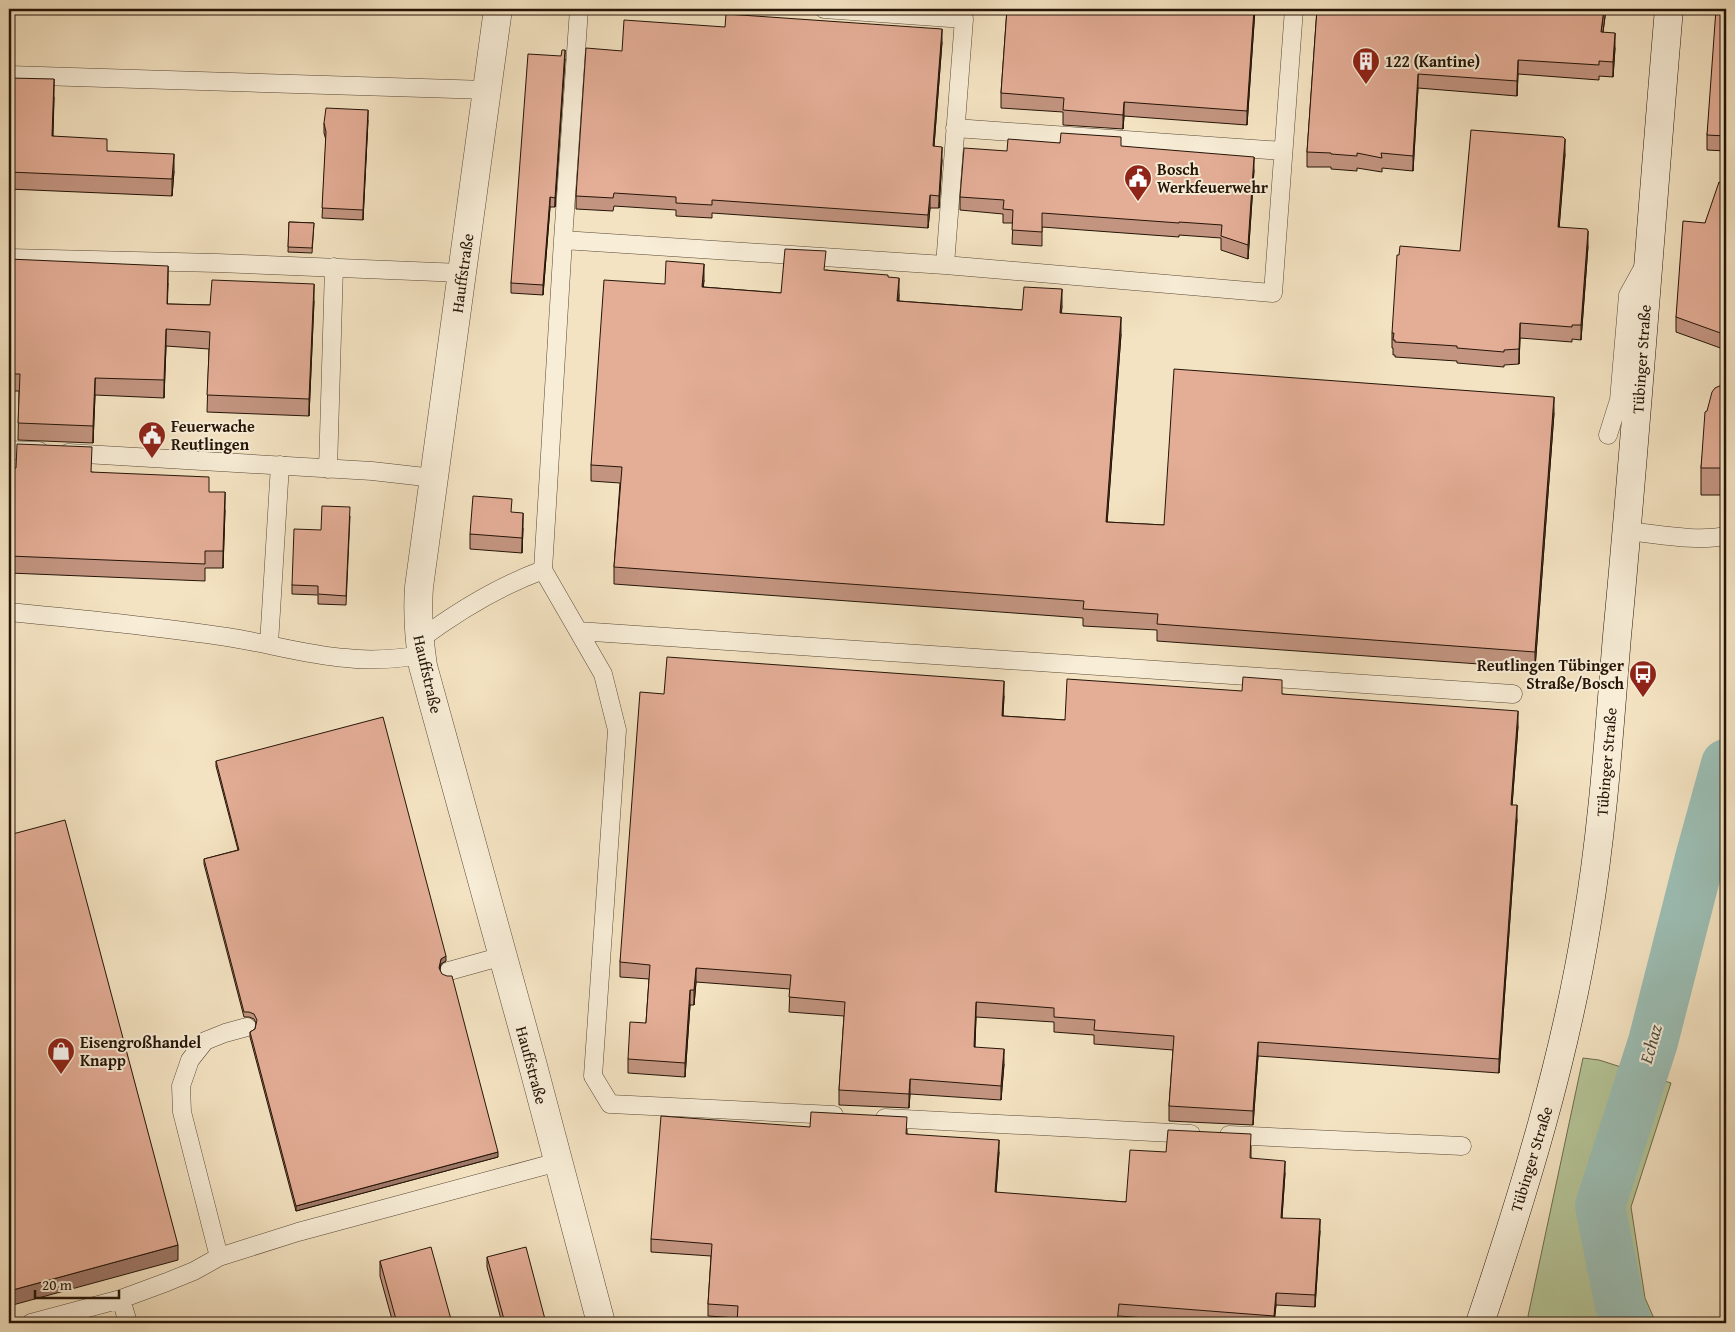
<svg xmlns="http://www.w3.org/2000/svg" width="1735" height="1332" font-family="'Gentium Book Plus',serif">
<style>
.green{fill:#b5c598;stroke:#6c6c50}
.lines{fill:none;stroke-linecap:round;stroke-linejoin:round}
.river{stroke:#9cbeb4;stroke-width:50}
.service-casing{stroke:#584836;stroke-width:19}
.minor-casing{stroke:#584836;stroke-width:29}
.secondary-casing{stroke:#241407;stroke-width:29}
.service{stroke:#f8edd7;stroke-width:18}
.minor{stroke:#f8edd7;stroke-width:28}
.secondary{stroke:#f8edd7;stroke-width:28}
.wall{fill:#c39581;stroke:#241407}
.shaded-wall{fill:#9f7969;stroke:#241407}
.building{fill:#e3ad96;stroke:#241407}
.labels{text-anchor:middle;stroke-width:4;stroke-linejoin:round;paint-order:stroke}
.poi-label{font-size:16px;font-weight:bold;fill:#241407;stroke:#f8edd7;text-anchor:start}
.street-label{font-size:16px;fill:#241407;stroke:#f8edd7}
.water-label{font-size:18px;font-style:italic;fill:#4e5044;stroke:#f8edd7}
</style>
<rect width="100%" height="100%" fill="#f4e3c2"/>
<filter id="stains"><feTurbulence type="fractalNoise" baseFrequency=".004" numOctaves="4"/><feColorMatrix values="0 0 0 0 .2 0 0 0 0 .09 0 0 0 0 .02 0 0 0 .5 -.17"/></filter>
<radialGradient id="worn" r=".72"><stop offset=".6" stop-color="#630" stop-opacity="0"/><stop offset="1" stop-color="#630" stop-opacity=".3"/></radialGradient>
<path class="green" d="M 1583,1058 L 1599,1060 L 1671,1083 L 1631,1207 L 1645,1298 L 1656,1323 L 1533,1323 L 1528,1316 Z"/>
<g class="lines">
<path class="river" d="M 1627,1323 L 1620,1306 L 1600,1206 L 1653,1042 L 1700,858 L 1726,764"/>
<g class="service-casing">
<path id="service" d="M 579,9 L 563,240 L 945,265 L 1273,293 L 1294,9
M 824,9 L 964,19 L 945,265
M 9,75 L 487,90
M 955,128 L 1283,151
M 563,240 L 543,570 L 603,674 L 617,730 L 593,1076 L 610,1104 L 834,1115
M 9,258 L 217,263 L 462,273
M 1608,435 L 1619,400 L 1628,295 L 1644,266
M 9,450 L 39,451
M 68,453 L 372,471 L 434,478
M 328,469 L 334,267
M 1626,531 C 1659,534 1694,542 1726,536
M 9,612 C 82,619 154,626 227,637 C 267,643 306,655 346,658 C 371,661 397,659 421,655
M 578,631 L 1513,694
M 419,640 C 458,611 497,587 543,570
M 269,644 L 280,465
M 449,971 L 503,956
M 885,1118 L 1191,1134
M 1229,1135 L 1462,1146
M 219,1257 L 182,1112 L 181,1086 L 190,1060 L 205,1041 L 225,1033 L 247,1027
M 121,1299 L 128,1323
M 31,1323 L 121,1299 L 167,1282 L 194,1271 L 219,1257 L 298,1232 L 558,1162"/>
</g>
<g class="minor-casing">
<path id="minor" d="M 498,9 L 419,587 C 417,614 419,639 423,666 L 532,1062 L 601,1323"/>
</g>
<g class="secondary-casing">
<path id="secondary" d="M 1480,1323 C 1524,1192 1565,1059 1587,922 C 1603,828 1609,732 1617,636 C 1637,427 1651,218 1669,9"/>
</g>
<use href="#service" class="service"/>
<use href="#minor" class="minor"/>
<use href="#secondary" class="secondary"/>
</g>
<path class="wall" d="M 1007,9 L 1255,9 L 1247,125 L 1124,116 L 1123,129 L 1063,125 L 1063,112 L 1001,108 L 1001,93 Z
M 1317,9 L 1606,9 L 1603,32 L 1615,48 L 1613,77 L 1599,76 L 1599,80 L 1518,74 L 1517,96 L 1418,88 L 1413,171 L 1382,168 L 1382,172 L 1357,168 L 1357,171 L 1331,169 L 1331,167 L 1307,167 L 1307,152 Z
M 1726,9 L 1726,151 L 1707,150 L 1707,135 Z
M 942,42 L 934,146 L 942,160 L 939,208 L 930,208 L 928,228 L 712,213 L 712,218 L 676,216 L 676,210 L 614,206 L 613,211 L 576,209 L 576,196 L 622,51 Z
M 565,59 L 555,207 L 550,207 L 543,295 L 511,293 L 511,283 Z
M 9,78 L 54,97 L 53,136 L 107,151 L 174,171 L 172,196 L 9,189 Z
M 368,120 L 363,220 L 322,218 L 326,140 L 324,133 L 324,123 Z
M 1060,143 L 1254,170 L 1248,259 L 1221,250 L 1221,238 L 1179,235 L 1179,237 L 1042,227 L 1042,246 L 1012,244 L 1013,223 L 1003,223 L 1003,214 L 960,210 L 960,197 L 1007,151 Z
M 1565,154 L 1559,227 L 1588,246 L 1581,340 L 1572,339 L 1572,342 L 1520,338 L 1519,364 L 1504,365 L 1504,367 L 1457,363 L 1457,361 L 1395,357 L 1395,355 L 1393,355 L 1393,348 L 1392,348 L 1392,333 L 1460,251 Z
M 1726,185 L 1726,350 L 1676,332 L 1676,317 L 1705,223 Z
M 289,222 L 314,223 L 312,253 L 288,252 Z
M 9,259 L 168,283 L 167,304 L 210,305 L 314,301 L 309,416 L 207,412 L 209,349 L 166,346 L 164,398 L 95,395 L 93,443 L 18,440 L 19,391 L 9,391 Z
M 826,270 L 888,277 L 899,294 L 899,301 L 1022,310 L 1062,306 L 1061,313 L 1121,334 L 1107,522 L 1164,525 L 1554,413 L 1535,668 L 1157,641 L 1157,630 L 1083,626 L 1083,618 L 614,584 L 614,567 L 620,483 L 591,481 L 591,465 L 665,284 L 704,280 L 703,287 L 781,293 Z
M 1726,384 L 1726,494 L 1724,495 L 1701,495 L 1701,468 L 1707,411 Z
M 9,468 L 91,472 L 209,492 L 225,510 L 223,568 L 205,568 L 205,581 L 9,573 Z
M 350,516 L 346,605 L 318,604 L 318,595 L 292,594 L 292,585 L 321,530 Z
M 523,528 L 522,553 L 470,549 L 470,534 Z
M 664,694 L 1004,696 L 1003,716 L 1065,720 L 1282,694 L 1518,726 L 1512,805 L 1517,820 L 1499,1073 L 1258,1056 L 1253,1125 L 1169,1121 L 1169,1106 L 1173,1050 L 1094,1044 L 1094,1035 L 1054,1032 L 1054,1022 L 976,1017 L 975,1047 L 1004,1064 L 1001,1100 L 910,1094 L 909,1108 L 839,1105 L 839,1090 L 844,1016 L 789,1012 L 790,989 L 696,982 L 694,1005 L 690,1005 L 685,1077 L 628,1073 L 628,1059 L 646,1023 L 649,979 L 620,977 L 620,962 Z
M 216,761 L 446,961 L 441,964 L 440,970 L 498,1157 L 296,1211 L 250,1037 L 250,1032 L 255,1029 L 256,1023 L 254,1019 L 249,1017 L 244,1017 L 204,864 L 204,859 L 238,850 L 216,766 Z
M 810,1127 L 907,1129 L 907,1134 L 999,1152 L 996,1193 L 1126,1202 L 1166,1152 L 1251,1146 L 1251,1158 L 1285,1173 L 1282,1218 L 1320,1231 L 1315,1307 L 1276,1305 L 1274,1323 L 1211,1323 L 1119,1316 L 737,1318 L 708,1316 L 708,1304 L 711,1256 L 651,1252 L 651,1239 Z
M 487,1257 L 546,1323 L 502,1323 L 487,1267 Z
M 380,1261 L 452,1323 L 393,1323 L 380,1276 Z"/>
<path class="shaded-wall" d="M 1254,9 L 1255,9 L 1247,125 L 1247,111 Z
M 1604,9 L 1606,9 L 1601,47 L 1601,32 Z
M 942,29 L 942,42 L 933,159 L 933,146 Z
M 1615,33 L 1615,48 L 1613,77 L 1613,62 Z
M 565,50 L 565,59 L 555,207 L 555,198 Z
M 1518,60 L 1518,74 L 1517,96 L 1517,81 Z
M 1418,74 L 1418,88 L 1413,171 L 1413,156 Z
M 54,79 L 54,97 L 52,153 L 52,136 Z
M 1124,102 L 1124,116 L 1123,129 L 1123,115 Z
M 368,110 L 368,120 L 363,220 L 363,210 Z
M 1565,139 L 1565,154 L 1558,242 L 1558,227 Z
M 942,147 L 942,160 L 939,208 L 939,196 Z
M 174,154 L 174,171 L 172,196 L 172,179 Z
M 1254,157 L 1254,170 L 1248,259 L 1248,245 Z
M 930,195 L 930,208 L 928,228 L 928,215 Z
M 550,197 L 550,207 L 543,295 L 543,285 Z
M 1588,231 L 1588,246 L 1581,340 L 1581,325 Z
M 704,264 L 704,280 L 702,304 L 702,287 Z
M 168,266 L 168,283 L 167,321 L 167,304 Z
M 899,278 L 899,294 L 897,318 L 897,301 Z
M 314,284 L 314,301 L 309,416 L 309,399 Z
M 1062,289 L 1062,306 L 1060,329 L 1060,313 Z
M 1121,317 L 1121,334 L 1106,538 L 1106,522 Z
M 1520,323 L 1520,338 L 1519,364 L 1519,349 Z
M 166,329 L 166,346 L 164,398 L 164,380 Z
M 95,378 L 95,395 L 93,443 L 93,426 Z
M 1554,397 L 1554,413 L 1535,668 L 1535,652 Z
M 1726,466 L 1726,494 L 1724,495 L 1724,468 Z
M 225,492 L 225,510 L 223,568 L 223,551 Z
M 523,513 L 523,528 L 522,553 L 522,538 Z
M 1004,681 L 1004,696 L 1002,730 L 1002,716 Z
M 1518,711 L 1518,726 L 1511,819 L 1511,805 Z
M 1517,805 L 1517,820 L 1499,1073 L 1499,1059 Z
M 446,956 L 446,961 L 441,964 L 439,973 L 439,968 L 441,959 Z
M 696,968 L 696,982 L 694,1005 L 694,990 Z
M 690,990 L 690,1005 L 685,1077 L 685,1063 Z
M 976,1002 L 976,1017 L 974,1061 L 974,1047 Z
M 1258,1042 L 1258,1056 L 1253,1125 L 1253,1111 Z
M 1004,1049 L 1004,1064 L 1001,1100 L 1001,1086 Z
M 910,1079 L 910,1094 L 909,1108 L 909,1094 Z
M 999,1140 L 999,1152 L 995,1205 L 995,1192 Z
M 498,1152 L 498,1157 L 296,1211 L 296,1206 Z
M 1285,1161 L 1285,1173 L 1281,1230 L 1281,1218 Z
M 1320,1219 L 1320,1231 L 1315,1307 L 1315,1295 Z
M 178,1245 L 178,1260 L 9,1306 L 9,1291 Z
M 1276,1293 L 1276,1305 L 1274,1323 L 1274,1316 Z"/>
<path class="building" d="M 1007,9 L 1254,9 L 1247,111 L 1124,102 L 1123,115 L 1063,110 L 1064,98 L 1001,93 Z
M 1317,9 L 1604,9 L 1601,32 L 1615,33 L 1613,62 L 1599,61 L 1599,65 L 1518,60 L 1517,81 L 1418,74 L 1413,156 L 1381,153 L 1382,158 L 1357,153 L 1357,156 L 1331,154 L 1331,153 L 1307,152 Z
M 1716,9 L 1726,9 L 1726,136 L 1707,135 Z
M 726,14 L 942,29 L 933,146 L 942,147 L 939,196 L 930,195 L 928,215 L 712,200 L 712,205 L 676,203 L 676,197 L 614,193 L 613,198 L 576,196 L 586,48 L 622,51 L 624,20 L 725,27 Z
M 562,50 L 565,50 L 555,198 L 550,197 L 543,285 L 511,283 L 528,54 L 561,56 Z
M 9,78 L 54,79 L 52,136 L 107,139 L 107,151 L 174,154 L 172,179 L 9,172 Z
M 326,108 L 368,110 L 363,210 L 322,208 L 326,132 L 324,123 Z
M 1471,130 L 1563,137 L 1565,139 L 1558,227 L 1587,229 L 1588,231 L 1581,325 L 1572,325 L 1572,327 L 1520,323 L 1519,349 L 1504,350 L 1504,352 L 1457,348 L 1457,346 L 1395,342 L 1395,340 L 1393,340 L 1394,333 L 1392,333 L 1397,255 L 1399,255 L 1400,246 L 1460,251 Z
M 1061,133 L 1121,137 L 1121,146 L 1254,157 L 1248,245 L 1221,236 L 1222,225 L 1179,222 L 1179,223 L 1042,213 L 1042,232 L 1012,230 L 1013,210 L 1003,209 L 1004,200 L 960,197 L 964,148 L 1007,151 L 1008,139 L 1060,143 Z
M 1719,182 L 1726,185 L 1726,335 L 1676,317 L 1683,221 L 1705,223 Z
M 289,222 L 314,223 L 312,248 L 288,247 Z
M 785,249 L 826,251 L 824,270 L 888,275 L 888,277 L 899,278 L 897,301 L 1022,310 L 1024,287 L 1062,289 L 1060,313 L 1121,317 L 1106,522 L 1164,525 L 1174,369 L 1554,397 L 1535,652 L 1157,624 L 1158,614 L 1083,609 L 1084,601 L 614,567 L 622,467 L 591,465 L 604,280 L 665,284 L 666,261 L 704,264 L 702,287 L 781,293 Z
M 9,259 L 168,266 L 167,304 L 210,305 L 212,280 L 314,284 L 309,399 L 207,395 L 210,332 L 166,329 L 164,380 L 95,378 L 93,426 L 18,423 L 20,374 L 9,374 Z
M 1724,384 L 1726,384 L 1726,466 L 1724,468 L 1701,468 L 1705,412 L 1707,411 L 1712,392 L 1715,388 Z
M 17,444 L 92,447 L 91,472 L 209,477 L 209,492 L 225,492 L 223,551 L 205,551 L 205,564 L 9,556 L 9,468 L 16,468 Z
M 473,496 L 512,499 L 511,512 L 523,513 L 522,538 L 470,534 Z
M 322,506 L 350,507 L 346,596 L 318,594 L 318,586 L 292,585 L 294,529 L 321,530 Z
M 667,657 L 1004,681 L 1002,716 L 1065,720 L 1067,679 L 1242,691 L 1243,677 L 1282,680 L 1282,694 L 1518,711 L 1511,805 L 1517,805 L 1499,1059 L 1258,1042 L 1253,1111 L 1169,1106 L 1174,1036 L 1094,1030 L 1095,1020 L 1054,1017 L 1054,1008 L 976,1002 L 974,1047 L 1004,1049 L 1001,1086 L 910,1079 L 909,1094 L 839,1090 L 845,1002 L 789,997 L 791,975 L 696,968 L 694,990 L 690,990 L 685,1063 L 628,1059 L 630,1022 L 646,1023 L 650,965 L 620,962 L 640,692 L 664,694 Z
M 383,717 L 446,956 L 441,959 L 439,968 L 442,974 L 447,976 L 452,976 L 498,1152 L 296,1206 L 250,1032 L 255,1029 L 257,1020 L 254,1014 L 249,1012 L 244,1012 L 204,859 L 239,850 L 216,761 Z
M 65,820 L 178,1245 L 9,1291 L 9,835 Z
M 811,1112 L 907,1117 L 906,1134 L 999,1140 L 995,1192 L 1126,1202 L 1130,1150 L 1166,1152 L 1168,1130 L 1251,1134 L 1250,1158 L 1285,1161 L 1281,1218 L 1320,1219 L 1315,1295 L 1276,1293 L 1274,1316 L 1119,1304 L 1117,1323 L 737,1323 L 738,1306 L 708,1304 L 712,1244 L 651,1239 L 661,1116 L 810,1127 Z
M 431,1247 L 452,1323 L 397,1323 L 380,1261 Z
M 526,1247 L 546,1323 L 505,1323 L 487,1257 Z"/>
<defs>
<g id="building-pin" transform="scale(1.4375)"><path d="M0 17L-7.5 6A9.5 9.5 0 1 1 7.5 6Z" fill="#8f2418" stroke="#f8edd7"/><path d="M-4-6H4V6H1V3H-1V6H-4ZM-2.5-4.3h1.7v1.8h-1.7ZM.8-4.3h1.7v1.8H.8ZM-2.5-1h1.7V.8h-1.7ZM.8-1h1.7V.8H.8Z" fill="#fff"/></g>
<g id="civic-pin" transform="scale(1.4375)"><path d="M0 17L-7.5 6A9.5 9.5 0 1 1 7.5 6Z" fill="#8f2418" stroke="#f8edd7"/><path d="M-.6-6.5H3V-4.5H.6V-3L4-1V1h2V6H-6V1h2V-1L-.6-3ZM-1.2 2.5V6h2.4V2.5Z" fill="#fff"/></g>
<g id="bus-pin" transform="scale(1.4375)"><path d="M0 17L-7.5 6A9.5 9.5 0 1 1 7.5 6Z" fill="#8f2418" stroke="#f8edd7"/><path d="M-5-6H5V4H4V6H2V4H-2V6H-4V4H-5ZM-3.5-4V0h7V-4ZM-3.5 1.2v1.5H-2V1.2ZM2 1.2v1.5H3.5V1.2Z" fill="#fff"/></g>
<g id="shop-pin" transform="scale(1.4375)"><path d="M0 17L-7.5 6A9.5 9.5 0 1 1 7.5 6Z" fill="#8f2418" stroke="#f8edd7"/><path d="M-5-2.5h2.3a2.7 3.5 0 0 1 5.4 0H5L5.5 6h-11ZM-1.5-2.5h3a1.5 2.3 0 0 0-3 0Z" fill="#fff"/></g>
</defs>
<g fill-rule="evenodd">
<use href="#building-pin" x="1366" y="61"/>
<use href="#civic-pin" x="1138" y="178"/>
<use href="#civic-pin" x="152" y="435"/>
<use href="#bus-pin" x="1643" y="674"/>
<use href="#shop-pin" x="61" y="1051"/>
</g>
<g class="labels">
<g class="poi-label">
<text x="1385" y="67">122 (Kantine)</text>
<text x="1157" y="175">Bosch<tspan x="1157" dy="18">Werkfeuerwehr</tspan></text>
<text x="171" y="432">Feuerwache<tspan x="171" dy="18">Reutlingen</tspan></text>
<text x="1624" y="671" text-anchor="end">Reutlingen Tübinger<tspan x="1624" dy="18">Straße/Bosch</tspan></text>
<text x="80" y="1048">Eisengroßhandel<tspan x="80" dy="18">Knapp</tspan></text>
</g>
<g class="street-label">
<text transform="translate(462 273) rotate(-82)" y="6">Hauffstraße</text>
<text transform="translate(1641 359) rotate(-86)" y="6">Tübinger Straße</text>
<text transform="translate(428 674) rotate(77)" y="6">Hauffstraße</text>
<text transform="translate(1606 762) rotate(-85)" y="6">Tübinger Straße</text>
<text transform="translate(532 1065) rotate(75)" y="6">Hauffstraße</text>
<text transform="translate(1531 1159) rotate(-73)" y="6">Tübinger Straße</text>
</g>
<g class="water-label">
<text transform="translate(1651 1044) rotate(-74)" y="6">Echaz</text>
</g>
</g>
<rect width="1735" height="1332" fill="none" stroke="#f4e3c2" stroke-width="30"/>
<rect x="10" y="10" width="1715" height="1312" fill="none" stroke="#241407" stroke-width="2.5"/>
<rect x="15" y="15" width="1705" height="1302" fill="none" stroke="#241407"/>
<path d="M35 1290v8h84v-8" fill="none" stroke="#241407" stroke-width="2.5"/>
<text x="42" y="1290" font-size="15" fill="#241407" stroke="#f8edd7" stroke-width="4" paint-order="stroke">20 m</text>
<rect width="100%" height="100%" filter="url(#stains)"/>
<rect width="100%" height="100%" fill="url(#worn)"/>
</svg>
